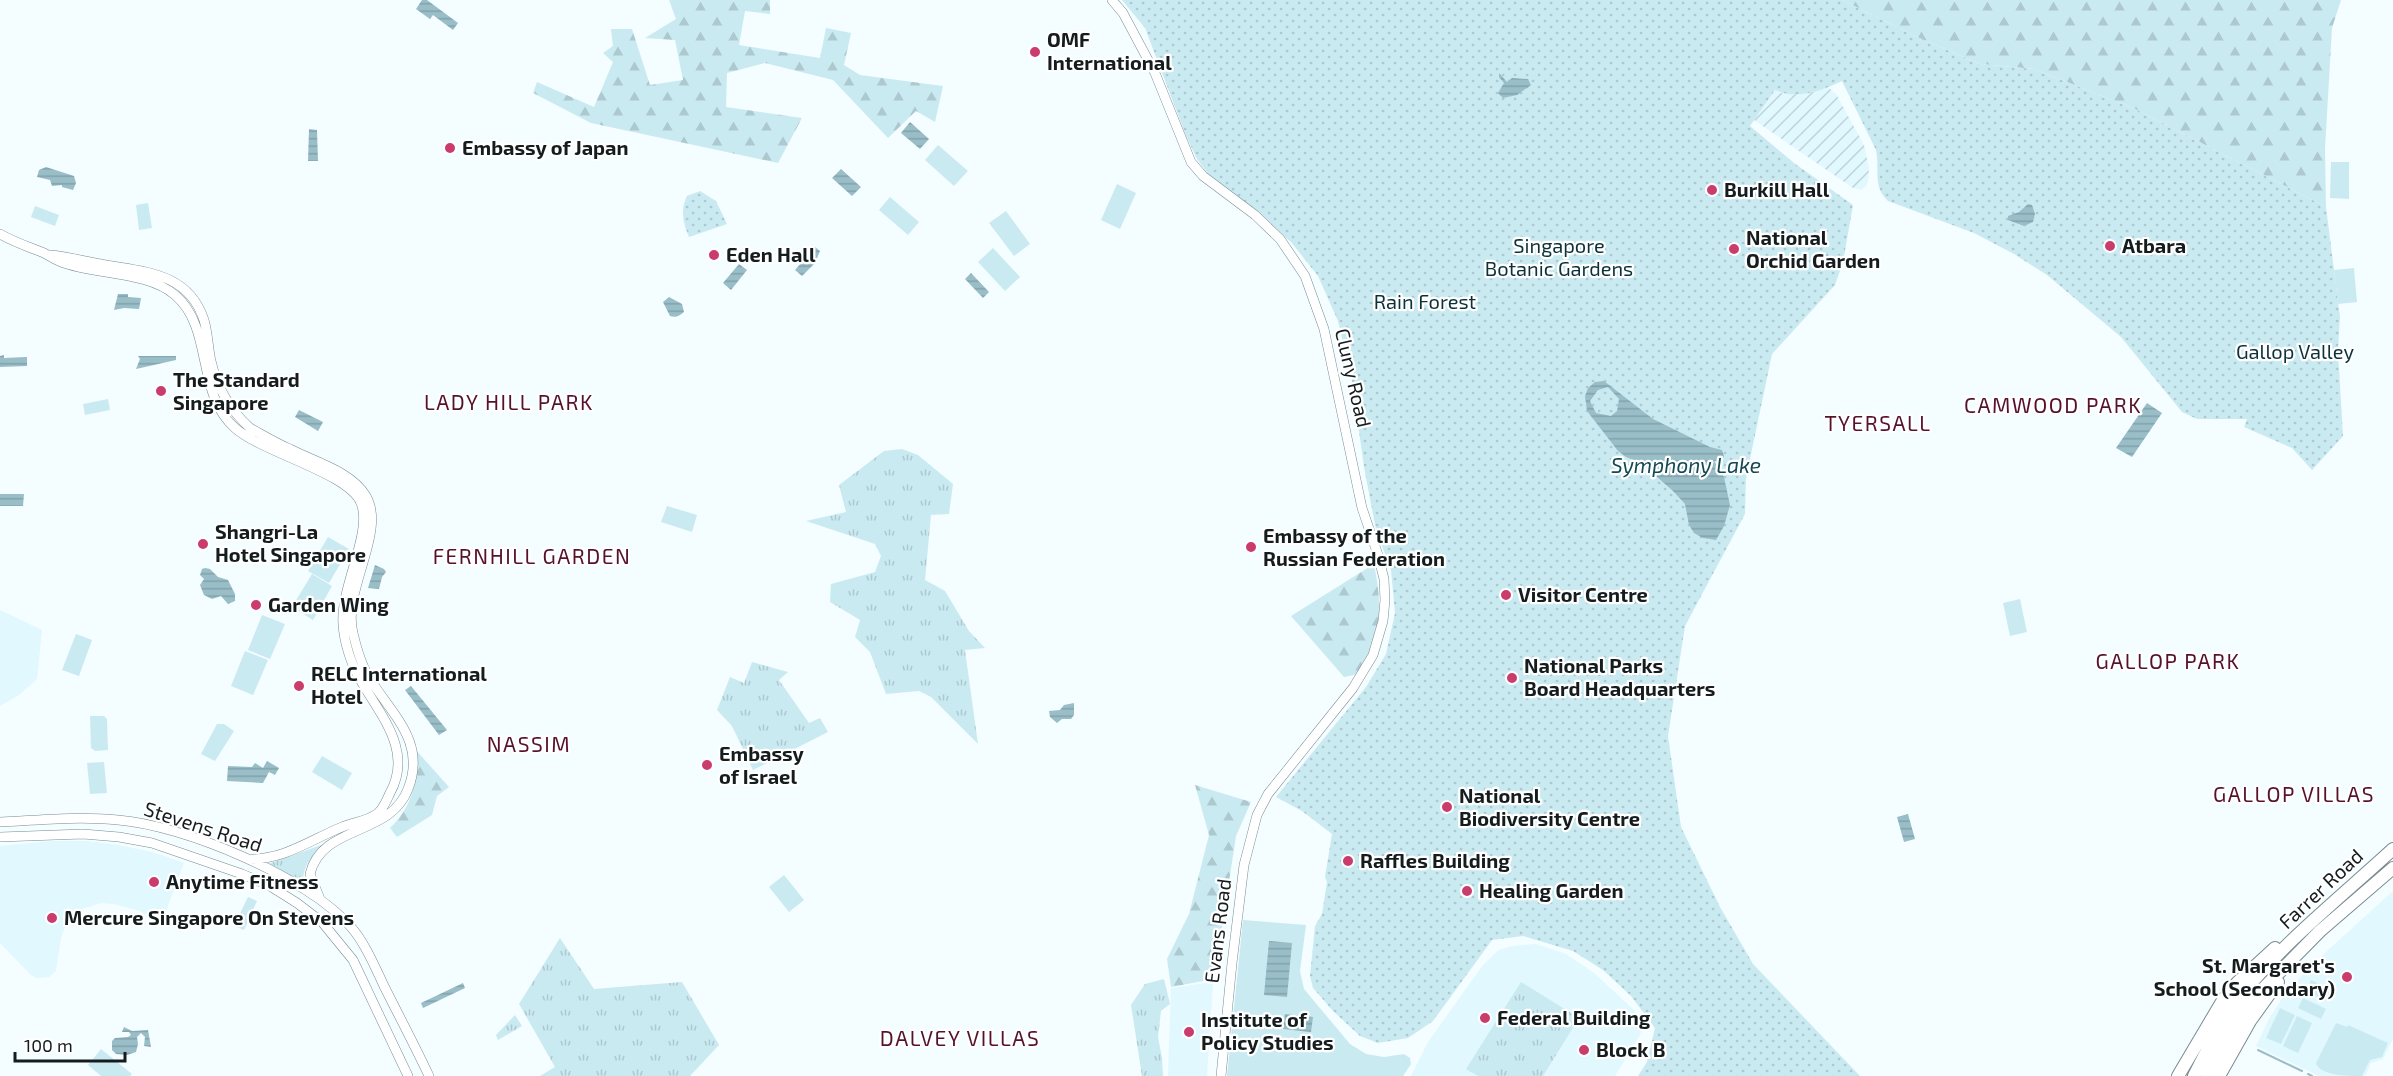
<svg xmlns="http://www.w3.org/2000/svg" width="2393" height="1076" font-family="'Exo 2',sans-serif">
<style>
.built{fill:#e0f8fe}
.industrial{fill:url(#industrial-furrows)}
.grass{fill:url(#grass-tufts)}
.forest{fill:url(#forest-firs)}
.park{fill:url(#park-dots)}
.pitch{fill:#caeaf2}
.water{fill:url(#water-rules);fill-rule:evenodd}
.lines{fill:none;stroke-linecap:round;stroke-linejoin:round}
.stream{stroke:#99bec7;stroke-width:2}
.secondary-casing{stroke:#798c91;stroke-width:10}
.highway-casing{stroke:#798c91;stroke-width:14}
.secondary{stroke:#fff;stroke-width:9}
.highway{stroke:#fff;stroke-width:12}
.poi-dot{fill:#c93c6c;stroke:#fff;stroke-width:2}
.labels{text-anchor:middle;stroke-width:4.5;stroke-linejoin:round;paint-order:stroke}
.poi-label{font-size:20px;font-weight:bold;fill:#151c1e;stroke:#fff;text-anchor:start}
.park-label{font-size:20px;fill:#0c3139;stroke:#fff}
.street-label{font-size:20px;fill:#151c1e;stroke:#fff}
.neighbourhood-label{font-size:21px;letter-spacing:1.5px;fill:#55122a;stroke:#fff}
.water-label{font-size:21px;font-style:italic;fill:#134954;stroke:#fff}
</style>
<defs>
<pattern id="industrial-furrows" width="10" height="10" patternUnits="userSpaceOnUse" patternTransform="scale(1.5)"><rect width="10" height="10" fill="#e0f8fe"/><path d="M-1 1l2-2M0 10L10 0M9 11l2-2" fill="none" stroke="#bfd4d9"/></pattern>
<pattern id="grass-tufts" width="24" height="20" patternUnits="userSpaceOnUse" patternTransform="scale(1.5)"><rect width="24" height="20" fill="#caeaf2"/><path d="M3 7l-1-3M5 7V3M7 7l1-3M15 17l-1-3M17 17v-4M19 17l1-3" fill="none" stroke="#adc8cf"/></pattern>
<pattern id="forest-firs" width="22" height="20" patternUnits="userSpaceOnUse" patternTransform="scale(1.5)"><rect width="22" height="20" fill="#caeaf2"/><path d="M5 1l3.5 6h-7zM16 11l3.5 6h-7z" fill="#adc8cf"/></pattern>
<pattern id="park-dots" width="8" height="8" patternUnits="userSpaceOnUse" patternTransform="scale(1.5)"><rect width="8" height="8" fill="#caeaf2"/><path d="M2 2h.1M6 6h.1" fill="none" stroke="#adc8cf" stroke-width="1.8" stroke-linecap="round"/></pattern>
<pattern id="water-rules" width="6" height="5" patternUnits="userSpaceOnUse" patternTransform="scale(1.5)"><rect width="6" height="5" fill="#99bec7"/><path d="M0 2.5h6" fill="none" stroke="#83a3aa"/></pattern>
</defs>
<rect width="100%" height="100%" fill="#f4fdff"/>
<path class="built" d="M 0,610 L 42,630 L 37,679 L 19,695 L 0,706 Z
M 53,841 L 87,841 L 118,845 L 152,852 L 184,863 L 161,924 L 140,911 L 114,904 L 101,903 L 82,909 L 66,924 L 61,938 L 56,971 L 49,977 L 37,978 L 31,975 L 0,943 L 0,846 Z
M 2393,891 L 2393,1039 L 2383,1059 L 2371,1063 L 2365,1076 L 2319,1076 L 2256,1046 L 2270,1017 L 2287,991 L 2314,963 Z
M 1536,944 L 1566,954 L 1594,973 L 1635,1011 L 1642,1029 L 1640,1035 L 1615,1076 L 1411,1076 L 1428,1042 L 1483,965 L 1499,950 L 1513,946 Z
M 1213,982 L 1207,1076 L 1168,1076 L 1171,988 Z"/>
<path class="industrial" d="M 1828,87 L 1836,94 L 1864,145 L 1869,168 L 1868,181 L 1866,186 L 1861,190 L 1853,188 L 1754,120 L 1775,90 L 1784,94 L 1809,93 Z"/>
<path class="grass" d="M 902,449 L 918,455 L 953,484 L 949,514 L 931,515 L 925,580 L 945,591 L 969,631 L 985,648 L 965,650 L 978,744 L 931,697 L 919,691 L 886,694 L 870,652 L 855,637 L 860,620 L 830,602 L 831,584 L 875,572 L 881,556 L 875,544 L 806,521 L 846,512 L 839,485 L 884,451 Z
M 752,662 L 788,672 L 779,680 L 809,723 L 820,718 L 828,732 L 753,770 L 732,726 L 717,710 L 730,677 L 744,683 Z
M 324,844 C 312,856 303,864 303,883 L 268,864 Z
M 560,938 L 594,989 L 682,982 L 719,1045 L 690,1076 L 540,1076 L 555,1067 L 519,1004 Z
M 1164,979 L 1170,1004 L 1161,1011 L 1158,1037 L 1162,1058 L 1163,1076 L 1142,1076 L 1131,1005 L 1145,984 Z
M 1521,982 L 1579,1018 L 1543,1076 L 1478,1076 L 1466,1069 Z
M 515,1015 L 522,1026 L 498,1040 L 496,1035 Z"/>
<path class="forest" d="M 669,0 L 770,0 L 770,14 L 745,11 L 739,45 L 820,58 L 826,28 L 851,33 L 844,65 L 860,75 L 943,86 L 935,122 L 916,111 L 888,138 L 833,80 L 765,63 L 727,73 L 726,107 L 802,118 L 778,163 L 591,123 L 533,93 L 537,82 L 594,107 L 613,62 L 603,53 L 613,46 L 611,29 L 632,29 L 650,85 L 683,80 L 675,40 L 645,38 L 676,19 Z
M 1842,0 L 2341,0 L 2332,28 L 2325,149 L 2326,207 L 2135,109 L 2034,69 L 1980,64 L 1917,37 Z
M 1374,564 C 1382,604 1384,639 1359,674 L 1344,677 L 1291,616 Z
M 415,749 L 449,787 L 437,796 L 432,815 L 397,837 L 390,828 C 414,805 417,780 415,749 Z
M 1195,785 L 1251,802 L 1236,836 L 1214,979 L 1171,987 L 1167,959 L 1189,914 L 1209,835 Z"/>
<path class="park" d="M 1122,0 L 1842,0 L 1917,37 L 1980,64 L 2034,69 L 2135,109 L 2326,207 L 2340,317 L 2338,351 L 2343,436 L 2312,470 L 2292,448 L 2244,427 L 2247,419 L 2197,419 L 2182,412 L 2121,337 L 2047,275 L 2014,254 L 1974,233 L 1888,201 C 1872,187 1880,169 1876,150 L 1842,81 C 1821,91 1797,100 1775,90 L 1750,126 L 1794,163 L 1853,205 L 1843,262 L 1835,285 L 1772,354 L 1746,478 L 1745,514 L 1685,626 L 1668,736 L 1681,827 L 1720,907 L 1753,964 L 1860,1076 L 1638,1076 L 1647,1062 L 1655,1028 L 1631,996 L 1603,970 L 1573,951 L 1523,936 L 1492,940 L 1433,1021 L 1408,1038 L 1378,1043 L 1360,1036 L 1333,1011 L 1313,988 L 1310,976 L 1315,926 L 1322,914 L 1327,882 L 1325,877 L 1332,834 L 1302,811 L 1276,797 L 1366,687 L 1386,654 L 1395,613 L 1391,570 L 1376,530 L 1364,467 L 1352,381 L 1338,321 L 1318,276 L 1291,242 L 1209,175 L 1197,159 L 1186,136 L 1145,28 Z
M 700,191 L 716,201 L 727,224 L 689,237 C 683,223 680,210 687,196 Z"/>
<path class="pitch" d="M 938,145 L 968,171 L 954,186 L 925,160 Z
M 2331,162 L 2349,162 L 2349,199 L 2330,198 Z
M 1117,184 L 1136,193 L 1120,229 L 1101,220 Z
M 890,197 L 919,222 L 908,235 L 879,210 Z
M 148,203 L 152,228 L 139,230 L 136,205 Z
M 35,206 L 59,215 L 55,226 L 31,217 Z
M 1006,211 L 1030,244 L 1014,256 L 989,223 Z
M 993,248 L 1020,277 L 1005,291 L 978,262 Z
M 2354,268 L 2357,302 L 2338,304 L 2334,270 Z
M 108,399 L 110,410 L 85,415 L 83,404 Z
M 667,506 L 697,515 L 692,532 L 661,522 Z
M 328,537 L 349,549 L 329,583 L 308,571 Z
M 312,574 L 332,586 L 313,620 L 292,607 Z
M 2020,599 L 2027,632 L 2010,636 L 2003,603 Z
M 262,615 L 285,624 L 270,659 L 248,650 Z
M 76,634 L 92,640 L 79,676 L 62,670 Z
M 245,651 L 268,660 L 253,695 L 231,686 Z
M 90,716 L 104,716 L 107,719 L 108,750 L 95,751 L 91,748 Z
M 217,724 L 224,724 L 234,731 L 215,761 L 201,754 Z
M 322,756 L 352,773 L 342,790 L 312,772 Z
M 104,762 L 107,793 L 90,794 L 87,763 Z
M 784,875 L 804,900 L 789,912 L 769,887 Z
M 248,897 L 257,901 L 244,930 L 234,926 Z
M 1243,920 L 1306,925 L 1300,971 L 1304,989 L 1350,1044 L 1366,1054 L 1384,1057 L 1404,1054 L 1410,1058 L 1411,1064 L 1403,1076 L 1227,1076 Z
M 2311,980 L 2334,991 L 2329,1002 L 2306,991 Z
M 2303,998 L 2326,1009 L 2321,1019 L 2298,1008 Z
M 2280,1008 L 2295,1015 L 2281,1044 L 2266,1038 Z
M 2297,1016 L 2312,1023 L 2298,1053 L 2283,1046 Z
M 2336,1023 L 2347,1027 L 2348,1025 L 2388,1043 L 2382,1057 L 2370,1060 L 2362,1076 C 2348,1076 2320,1076 2316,1063 Z
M 101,1049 L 132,1074 L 130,1076 L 101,1076 L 88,1065 Z"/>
<path class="water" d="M 422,0 L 427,0 L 458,23 L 453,30 L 433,15 L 430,19 L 416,9 Z
M 1499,73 L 1507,82 L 1512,78 L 1528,79 L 1531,85 L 1517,95 L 1503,98 L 1498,93 L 1504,83 L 1499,77 Z
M 910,122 L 929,139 L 920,149 L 901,133 Z
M 309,129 L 317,130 L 318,161 L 308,161 Z
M 46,167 L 74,176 L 76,183 L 73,190 L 62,187 L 62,185 L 52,186 L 50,180 L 37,177 L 39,170 Z
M 841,169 L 861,187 L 852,196 L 832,178 Z
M 2028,204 L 2032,205 L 2035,214 L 2033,222 L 2024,226 L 2008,220 L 2008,216 L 2019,212 Z
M 815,247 L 820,251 L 815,263 L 802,276 L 795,270 Z
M 739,264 L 747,270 L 731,290 L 723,283 Z
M 971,273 L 989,292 L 983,298 L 965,279 Z
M 118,294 L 128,294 L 128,297 L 141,298 L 139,309 L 124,308 L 114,310 Z
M 669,297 L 682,304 L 684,312 C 679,316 676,318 670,316 L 663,302 Z
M 4,355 L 4,358 L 27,357 L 27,366 L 0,367 L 0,356 Z
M 138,356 L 176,356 L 176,360 L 136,369 L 140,359 Z
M 1604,381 L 1653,419 L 1710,447 L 1722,450 L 1724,456 L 1722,461 L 1714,461 L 1724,477 L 1730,505 L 1724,526 L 1716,540 L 1703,538 L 1694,533 L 1689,525 L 1685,504 L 1673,491 L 1641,463 L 1626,457 L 1618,451 L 1587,411 L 1585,396 L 1588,388 L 1595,382 ZM 1608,387 L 1619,399 L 1617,411 L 1611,416 L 1596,413 L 1590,401 L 1598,390 Z
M 2147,403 L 2162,413 L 2132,457 L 2116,448 Z
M 299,410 L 323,422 L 318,431 L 295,417 Z
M 0,494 L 24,494 L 23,506 L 0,506 Z
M 375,565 L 384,569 L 386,572 L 382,577 L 379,589 L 368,588 Z
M 205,568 L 210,569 L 218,577 L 228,580 L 235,594 L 235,601 L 228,604 L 221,596 L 212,599 L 204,595 L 200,585 L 204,579 L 200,575 L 202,569 Z
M 411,686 L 447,730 L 439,735 L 405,690 Z
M 1074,703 L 1074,715 L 1071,719 L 1062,719 L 1057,723 L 1050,717 L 1049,711 L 1060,710 L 1064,705 Z
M 267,761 L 279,768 L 275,775 L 269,772 L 263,783 L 227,781 L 228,766 L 252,767 L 255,763 L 263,768 Z
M 1908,814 L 1915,839 L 1904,842 L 1897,817 Z
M 1269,941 L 1292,943 L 1287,997 L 1264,995 Z
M 463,983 L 465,988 L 423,1008 L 421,1003 Z
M 1285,1014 L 1313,1017 L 1311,1032 L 1283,1029 Z
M 124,1027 L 132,1031 L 148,1030 L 151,1047 L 144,1046 L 145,1037 L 141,1033 L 137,1037 L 138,1044 L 136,1052 L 127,1055 L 116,1054 L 112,1050 L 112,1041 L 115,1038 L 128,1037 L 131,1035 L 129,1032 L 122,1032 Z"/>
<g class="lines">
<path class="stream" d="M 2258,1050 L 2302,1071
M 2308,1074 L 2312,1076"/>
<g class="secondary-casing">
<path id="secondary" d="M 1112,0 L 1123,13 L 1155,73 L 1191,162 L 1203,176 L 1255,215 L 1280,239 L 1305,276 L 1324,329 L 1362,508 L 1378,555 L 1384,579 L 1385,600 L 1383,621 L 1373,655 L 1353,688 L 1268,794 L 1257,815 L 1244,865 L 1232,963 L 1221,1076
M 0,234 C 14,242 29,247 44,253 C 50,256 55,260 61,262 C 95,275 147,271 175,295 C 214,328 195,393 235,428 C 263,453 349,473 361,503 C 373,532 340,588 343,624 C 344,642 351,664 360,679 C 379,714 414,750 390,793 C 387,799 384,808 378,813 C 368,821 354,822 342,827 C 310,840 284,860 248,859
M 51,255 C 69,257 84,261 101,264 C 142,272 188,271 204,320 C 208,333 208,348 211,361 C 217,387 230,410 250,428 C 263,435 276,443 290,449 C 315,462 351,471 366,496 C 387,532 342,590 353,633 C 356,646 360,660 366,672 C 387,711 428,739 408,789 C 390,837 322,824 310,874 L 320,899
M 0,822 C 39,820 79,816 118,820 C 183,825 308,877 351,927 C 365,943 375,967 384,986 C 399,1016 415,1046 429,1076
M 0,837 L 83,834 L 119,837 L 152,843 L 242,874 L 270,886 L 297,903 L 322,922 L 353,960 L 408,1076"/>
</g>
<g class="highway-casing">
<path id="highway" d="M 2178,1076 L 2223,1000 L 2237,983 L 2275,948
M 2194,1076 C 2209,1046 2225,1014 2246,989 C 2290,937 2343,895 2393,849
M 2207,1076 L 2229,1034 L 2249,1003 L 2320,931 L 2393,868
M 2219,1076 L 2250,1021 L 2278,982"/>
</g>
<use href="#secondary" class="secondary"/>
<use href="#highway" class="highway"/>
</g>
<g class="poi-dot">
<circle cx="1035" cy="52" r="6"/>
<circle cx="450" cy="148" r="6"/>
<circle cx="1712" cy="190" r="6"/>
<circle cx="2110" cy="246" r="6"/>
<circle cx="1734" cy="249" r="6"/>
<circle cx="714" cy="255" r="6"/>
<circle cx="161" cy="391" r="6"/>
<circle cx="203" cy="544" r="6"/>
<circle cx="1251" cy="547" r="6"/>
<circle cx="1506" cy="595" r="6"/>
<circle cx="256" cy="605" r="6"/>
<circle cx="1512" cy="678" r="6"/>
<circle cx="299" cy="686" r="6"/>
<circle cx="707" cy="765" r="6"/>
<circle cx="1447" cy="807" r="6"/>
<circle cx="1348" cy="861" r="6"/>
<circle cx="154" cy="882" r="6"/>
<circle cx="1467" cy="891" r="6"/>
<circle cx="52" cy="918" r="6"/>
<circle cx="2347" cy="977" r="6"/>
<circle cx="1485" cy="1018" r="6"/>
<circle cx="1189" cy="1032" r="6"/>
<circle cx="1584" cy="1050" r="6"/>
</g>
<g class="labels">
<g class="poi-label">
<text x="1047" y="47">OMF<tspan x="1047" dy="23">International</tspan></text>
<text x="462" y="155">Embassy of Japan</text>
<text x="1724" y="197">Burkill Hall</text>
<text x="1746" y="245">National<tspan x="1746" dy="23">Orchid Garden</tspan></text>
<text x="2122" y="253">Atbara</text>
<text x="726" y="262">Eden Hall</text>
<text x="173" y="387">The Standard<tspan x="173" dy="23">Singapore</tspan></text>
<text x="215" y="539">Shangri-La<tspan x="215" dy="23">Hotel Singapore</tspan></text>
<text x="1263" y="543">Embassy of the<tspan x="1263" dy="23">Russian Federation</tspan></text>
<text x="1518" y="602">Visitor Centre</text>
<text x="268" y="612">Garden Wing</text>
<text x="1524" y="673">National Parks<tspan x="1524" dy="23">Board Headquarters</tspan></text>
<text x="311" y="681">RELC International<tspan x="311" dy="23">Hotel</tspan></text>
<text x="719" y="761">Embassy<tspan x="719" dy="23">of Israel</tspan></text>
<text x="1459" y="803">National<tspan x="1459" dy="23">Biodiversity Centre</tspan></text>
<text x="1360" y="868">Raffles Building</text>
<text x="166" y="889">Anytime Fitness</text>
<text x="1479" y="898">Healing Garden</text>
<text x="64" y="925">Mercure Singapore On Stevens</text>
<text x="2335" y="973" text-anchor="end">St. Margaret's<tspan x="2335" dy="23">School (Secondary)</tspan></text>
<text x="1497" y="1025">Federal Building</text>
<text x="1201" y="1027">Institute of<tspan x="1201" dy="23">Policy Studies</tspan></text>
<text x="1596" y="1057">Block B</text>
</g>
<g class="park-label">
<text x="1559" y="253">Singapore<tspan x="1559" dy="23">Botanic Gardens</tspan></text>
<text x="1425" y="309">Rain Forest</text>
<text x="2295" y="359">Gallop Valley</text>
</g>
<g class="street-label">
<text transform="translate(1353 378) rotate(77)" y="7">Cluny Road</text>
<text transform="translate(203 827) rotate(18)" y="7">Stevens Road</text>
<text transform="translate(2321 889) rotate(-43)" y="7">Farrer Road</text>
<text transform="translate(1218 931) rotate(-83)" y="7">Evans Road</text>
</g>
<g class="neighbourhood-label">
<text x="509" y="410">LADY HILL PARK</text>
<text x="2053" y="413">CAMWOOD PARK</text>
<text x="1878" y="431">TYERSALL</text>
<text x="532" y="564">FERNHILL GARDEN</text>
<text x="2168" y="669">GALLOP PARK</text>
<text x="529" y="752">NASSIM</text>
<text x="2294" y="802">GALLOP VILLAS</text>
<text x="960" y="1046">DALVEY VILLAS</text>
</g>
<g class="water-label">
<text x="1686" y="473">Symphony Lake</text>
</g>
</g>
<path d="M15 1052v9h110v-9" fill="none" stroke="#151c1e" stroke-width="3"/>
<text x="24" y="1052" font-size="18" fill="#151c1e" stroke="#ffffff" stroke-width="4.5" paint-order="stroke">100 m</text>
</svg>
